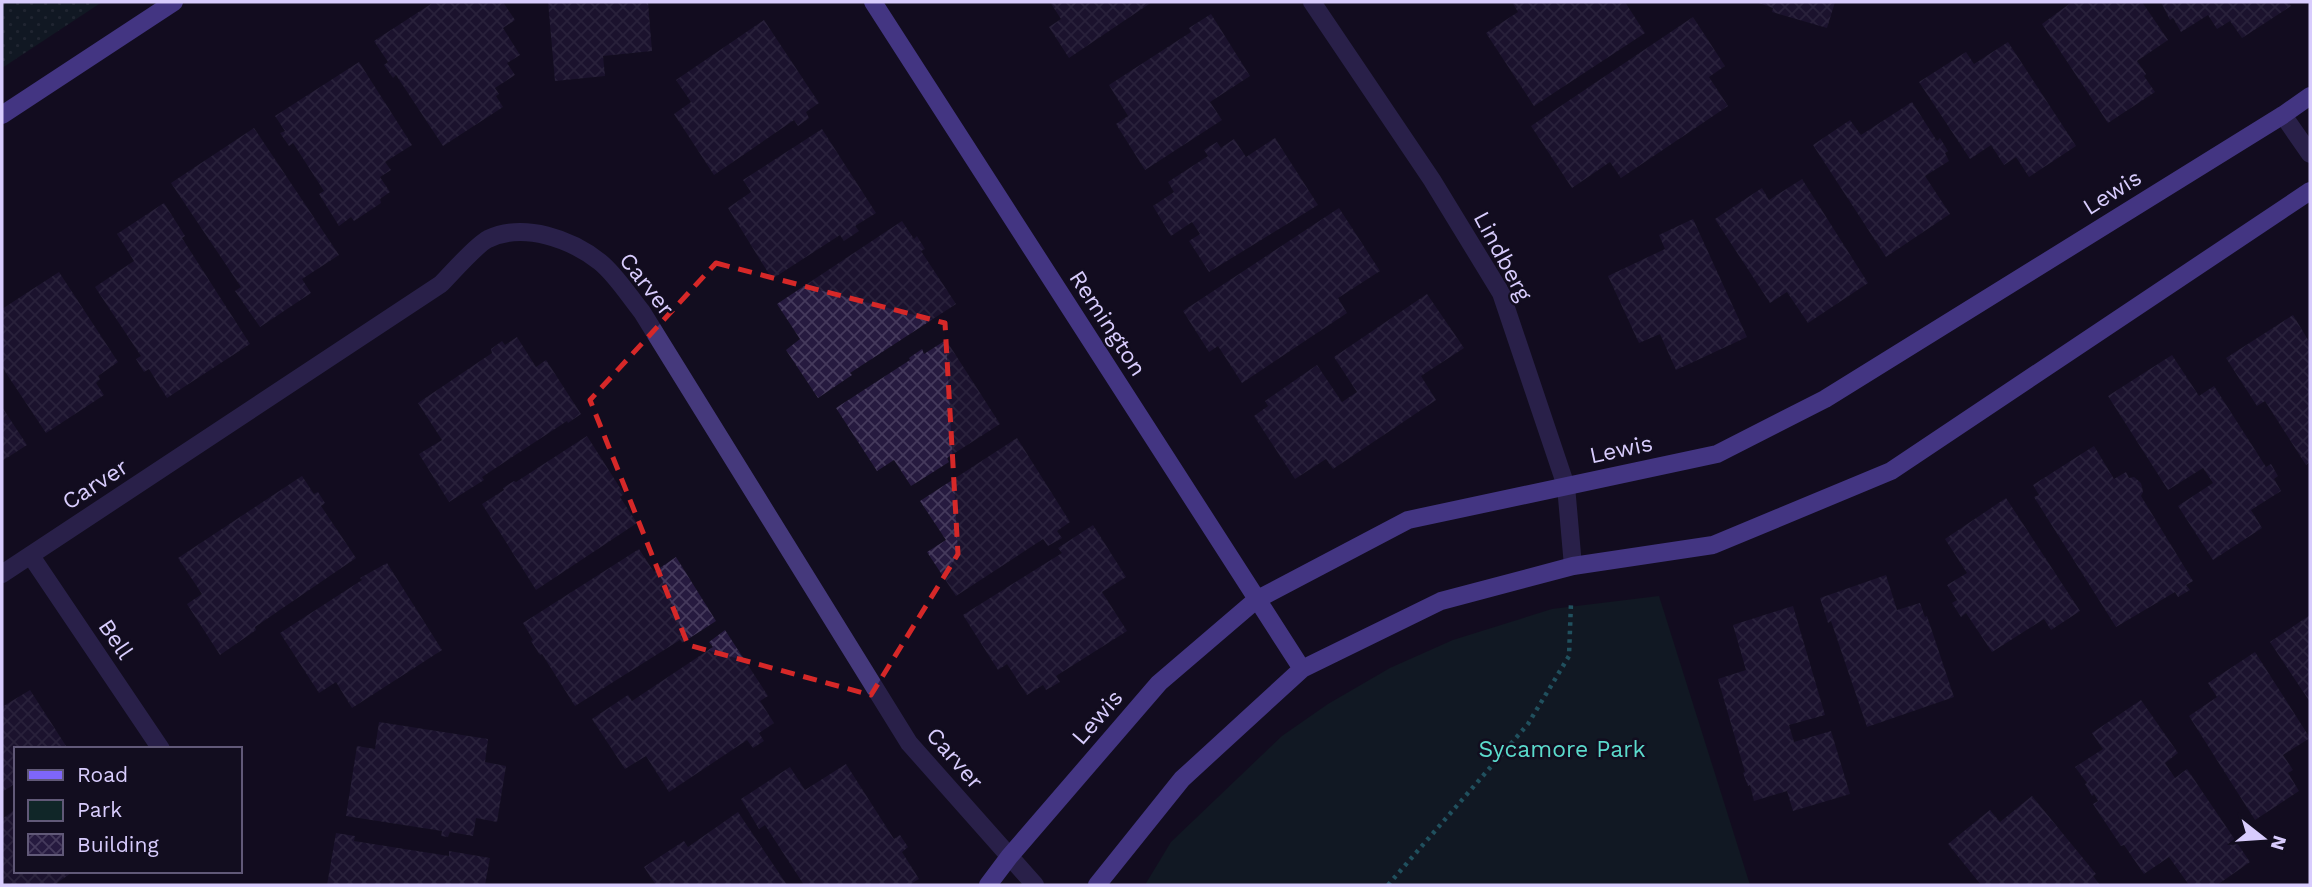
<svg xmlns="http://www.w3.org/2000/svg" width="2312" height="887" font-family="'Work Sans',sans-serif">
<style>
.grass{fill:url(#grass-dots)}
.green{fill:#102628}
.building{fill:url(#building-cross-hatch)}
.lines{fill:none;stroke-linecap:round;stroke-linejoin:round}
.path{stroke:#31a3ac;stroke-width:4.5;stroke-dasharray:3.5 5;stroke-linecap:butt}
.street{stroke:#45397c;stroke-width:18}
.secondary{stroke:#7e66fa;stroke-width:18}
.marked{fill:none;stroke:#d62828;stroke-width:5;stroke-dasharray:14 9;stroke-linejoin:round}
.labels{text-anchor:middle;stroke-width:5;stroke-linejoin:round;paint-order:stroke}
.street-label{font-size:23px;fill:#d8ccfd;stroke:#120d1f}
.park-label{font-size:23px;fill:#5bdacc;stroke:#120d1f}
</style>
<defs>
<pattern id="grass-dots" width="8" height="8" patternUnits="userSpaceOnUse" patternTransform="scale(1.75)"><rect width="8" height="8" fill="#102628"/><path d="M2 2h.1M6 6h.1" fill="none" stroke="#324448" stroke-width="1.8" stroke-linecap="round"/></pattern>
<pattern id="building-cross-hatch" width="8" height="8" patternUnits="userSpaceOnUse" patternTransform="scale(1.75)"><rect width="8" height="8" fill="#261a3f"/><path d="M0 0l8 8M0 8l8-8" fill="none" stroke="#453a5c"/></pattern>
</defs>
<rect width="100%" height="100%" fill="#120d1f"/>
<path class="grass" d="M 2,2 L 102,2 L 2,68 Z"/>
<path class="green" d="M 1659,596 L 1750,885 L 1145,885 L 1171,842 L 1282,736 L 1328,704 L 1390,668 L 1453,640 L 1552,609 Z"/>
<path class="building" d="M 434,2 L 503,2 L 515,20 L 503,28 L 520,55 L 507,63 L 515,75 L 495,88 L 499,94 L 496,96 L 503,107 L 443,146 L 396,75 L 393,78 L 384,65 L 388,62 L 374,41 Z
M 548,2 L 648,2 L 652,51 L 603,56 L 605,76 L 555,81 Z
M 1050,2 L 1152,2 L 1069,58 L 1049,27 L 1061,19 Z
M 1512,2 L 1625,2 L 1645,33 L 1534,106 L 1486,33 L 1518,12 Z
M 1756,2 L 1835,2 L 1827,28 L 1772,12 L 1773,8 Z
M 2072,2 L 2142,2 L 2168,40 L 2137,61 L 2146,74 L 2144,76 L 2155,92 L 2108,123 L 2042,24 Z
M 2161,2 L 2288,2 L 2291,6 L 2242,38 L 2230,21 L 2217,29 L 2208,15 L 2181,32 L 2173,18 L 2170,20 Z
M 1211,14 L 1250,76 L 1210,102 L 1222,120 L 1145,170 L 1116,124 L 1128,116 L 1109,85 L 1191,32 L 1189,28 Z
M 1693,17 L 1725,66 L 1709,77 L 1728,106 L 1621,178 L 1610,162 L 1572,188 L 1531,126 Z
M 764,20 L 819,103 L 806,112 L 809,118 L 798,126 L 794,120 L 714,175 L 674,114 L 691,102 L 676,80 Z
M 2008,42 L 2076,146 L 2029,177 L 2016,157 L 2004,165 L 1991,145 L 1970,159 L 1919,82 L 1966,52 L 1974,64 Z
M 359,62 L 412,145 L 385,162 L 391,170 L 380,177 L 390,192 L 380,199 L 381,203 L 354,221 L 351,217 L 339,226 L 319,194 L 324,191 L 293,143 L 289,146 L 280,133 L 285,131 L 275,116 Z
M 1912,102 L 1937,141 L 1940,138 L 1948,151 L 1945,153 L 1949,161 L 1925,176 L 1950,214 L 1886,257 L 1813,145 L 1850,120 L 1861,135 Z
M 254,128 L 339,255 L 302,279 L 311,293 L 260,327 L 235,291 L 241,287 L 171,183 Z
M 822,129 L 876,213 L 855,226 L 859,231 L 844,241 L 840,235 L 772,279 L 728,208 L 751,192 L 743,180 Z
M 1275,138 L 1318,205 L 1209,272 L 1189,241 L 1200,234 L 1192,222 L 1171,236 L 1153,206 L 1174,192 L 1168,182 L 1208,156 L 1204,150 L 1217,142 L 1221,148 L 1234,139 L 1246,157 Z
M 1802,179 L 1868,283 L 1808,323 L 1787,292 L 1770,303 L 1715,219 L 1762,188 L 1769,200 Z
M 164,203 L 185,236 L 182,238 L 250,344 L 167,398 L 149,369 L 144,372 L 136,359 L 141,356 L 95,287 L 134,261 L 117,234 Z
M 1339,208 L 1380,271 L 1338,298 L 1347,313 L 1242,383 L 1218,346 L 1209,352 L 1183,311 Z
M 1693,219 L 1747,337 L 1676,370 L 1660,334 L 1639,343 L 1608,276 L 1665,249 L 1659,235 Z
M 902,221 L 914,239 L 917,236 L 925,249 L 921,251 L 956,304 L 850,373 L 852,375 L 818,398 L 786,350 L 800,339 L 777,304 Z
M 59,272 L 118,362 L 98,376 L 100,379 L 96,383 L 104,395 L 46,433 L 2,367 L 2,309 Z
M 1427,294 L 1464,348 L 1421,376 L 1436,400 L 1333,469 L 1326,459 L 1295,479 L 1254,416 L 1268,406 L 1265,401 L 1317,365 L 1342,402 L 1357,392 L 1334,357 Z
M 2293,315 L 2310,343 L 2310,462 L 2306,465 L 2265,401 L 2257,406 L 2226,358 Z
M 517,337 L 536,367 L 546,360 L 581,414 L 568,423 L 567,421 L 482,477 L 484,480 L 449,502 L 419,454 L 442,440 L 418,403 L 492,353 L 491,349 L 502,341 L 505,345 Z
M 946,340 L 1000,424 L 947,458 L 949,462 L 911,486 L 894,460 L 877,471 L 836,408 L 910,360 L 909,358 L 922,349 L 924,354 Z
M 2172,355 L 2199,396 L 2214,386 L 2266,467 L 2271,464 L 2278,476 L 2274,479 L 2281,491 L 2251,510 L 2262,528 L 2213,560 L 2178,506 L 2213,483 L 2203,468 L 2168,490 L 2108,396 Z
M 2,407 L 27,445 L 2,461 Z
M 587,436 L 624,494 L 620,497 L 637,523 L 536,590 L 482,504 L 504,490 L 503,488 L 514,481 L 516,482 Z
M 1017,438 L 1070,522 L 1057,531 L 1062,538 L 1048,546 L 1043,539 L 956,596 L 927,552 L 946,540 L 920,501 Z
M 2094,446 L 2114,479 L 2126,472 L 2129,478 L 2134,477 L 2141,483 L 2143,492 L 2141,496 L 2193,581 L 2186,585 L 2190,590 L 2178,597 L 2175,592 L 2116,627 L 2034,497 L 2039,495 L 2033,485 Z
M 302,476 L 314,494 L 318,492 L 325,503 L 321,506 L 356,558 L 255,627 L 256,630 L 220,655 L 187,604 L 202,594 L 178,558 Z
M 2006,498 L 2080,611 L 2051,630 L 2044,619 L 1992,652 L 1966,613 L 1961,617 L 1952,603 L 1957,600 L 1947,585 L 1967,573 L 1945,539 Z
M 1093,525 L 1126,577 L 1102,592 L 1127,631 L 1056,676 L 1060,682 L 1046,690 L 1043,685 L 1027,695 L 1007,664 L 998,670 L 963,615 L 1062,553 L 1058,548 Z
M 639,549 L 654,572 L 676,557 L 716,621 L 682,643 L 680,640 L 575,706 L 542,654 L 540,655 L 531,641 L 533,640 L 523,623 Z
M 387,563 L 442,650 L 352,708 L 336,682 L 319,693 L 280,633 L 362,580 L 360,578 Z
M 1886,575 L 1897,610 L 1920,603 L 1925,617 L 1927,616 L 1954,697 L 1867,727 L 1831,621 L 1828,623 L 1820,598 Z
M 1793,606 L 1825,715 L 1789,725 L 1794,742 L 1831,731 L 1850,794 L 1793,811 L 1787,791 L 1754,801 L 1750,785 L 1748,786 L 1743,773 L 1745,772 L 1718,679 L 1746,670 L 1733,625 Z
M 2310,615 L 2310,702 L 2270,642 Z
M 725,630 L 768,696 L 760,701 L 774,723 L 759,733 L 764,741 L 753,748 L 747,740 L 669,792 L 646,756 L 625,769 L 592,719 L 628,695 L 632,701 L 713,647 L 709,642 Z
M 2255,652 L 2310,738 L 2283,755 L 2293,770 L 2288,773 L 2299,791 L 2255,820 L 2189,716 L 2217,697 L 2208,683 Z
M 30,690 L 68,749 L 16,749 L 16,783 L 2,792 L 2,707 Z
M 2141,700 L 2178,753 L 2165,763 L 2175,778 L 2187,769 L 2250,862 L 2217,885 L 2189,885 L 2169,857 L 2144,874 L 2124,845 L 2121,846 L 2093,804 L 2098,801 L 2094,794 L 2092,796 L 2085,784 L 2087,783 L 2075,767 L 2103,749 L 2092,733 Z
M 379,722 L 488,739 L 485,762 L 506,766 L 497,822 L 476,818 L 473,836 L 450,832 L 448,837 L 441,836 L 442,831 L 346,816 L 357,746 L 375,749 Z
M 846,764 L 894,839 L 900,835 L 908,847 L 902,852 L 919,879 L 909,885 L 804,885 L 765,825 L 759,829 L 741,799 L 790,767 L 805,790 Z
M 2032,796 L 2096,874 L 2093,876 L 2100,885 L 1981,885 L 1948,844 L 1990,810 L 2000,822 Z
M 16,809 L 16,871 L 74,871 L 54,885 L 2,885 L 2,819 Z
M 738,812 L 787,885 L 656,885 L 644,867 L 684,841 L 688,847 Z
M 336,833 L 355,836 L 354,841 L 449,856 L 449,851 L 490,858 L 485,885 L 327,885 Z"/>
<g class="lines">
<path class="path" d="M 1388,885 L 1528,724 L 1569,656 L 1571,603"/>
<path class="street" d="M 1312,2 L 1432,180 L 1501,293 L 1566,486 L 1573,566
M 2283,115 L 2310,154
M 31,556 L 161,749
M 2,574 L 441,284 C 451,274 476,245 488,239 C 524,222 571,239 600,262 C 616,275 629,296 642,312 L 909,743 L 1035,885"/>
<path class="secondary" d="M 873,2 L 1302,669
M 2,115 L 174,2
M 988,885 L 1009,857 L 1159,683 L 1256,600 L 1408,520 L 1717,454 L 1825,399 L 2283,115 L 2310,96
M 1097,885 L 1182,779 L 1302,669 L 1441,601 L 1573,566 L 1713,545 L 1891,471 L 2310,191"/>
</g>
<path d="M0 0H2312V887H0ZM 716,263 L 945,323 L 958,554 L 871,695 L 688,645 L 590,400 Z" fill="#120d1f" fill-opacity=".55" fill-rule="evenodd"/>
<path class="marked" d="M 716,263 L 945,323 L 958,554 L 871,695 L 688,645 L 590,400 Z"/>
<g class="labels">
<g class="street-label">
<text transform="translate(2112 192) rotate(-32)" y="8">Lewis</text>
<text transform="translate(1503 256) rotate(62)" y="8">Lindberg</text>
<text transform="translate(647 284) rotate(52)" y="8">Carver</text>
<text transform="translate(1108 323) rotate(57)" y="8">Remington</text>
<text transform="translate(1621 449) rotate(-12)" y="8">Lewis</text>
<text transform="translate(95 484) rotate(-33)" y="8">Carver</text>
<text transform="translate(116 639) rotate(56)" y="8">Bell</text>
<text transform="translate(1097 717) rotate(-49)" y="8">Lewis</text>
<text transform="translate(955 758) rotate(49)" y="8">Carver</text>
</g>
<g class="park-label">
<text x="1562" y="757">Sycamore Park</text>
</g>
</g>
<rect width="2312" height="887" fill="none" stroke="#d8ccfd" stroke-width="7"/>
<rect x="14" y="747" width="228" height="126" fill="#120d1f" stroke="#615978" stroke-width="2"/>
<rect x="28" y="770" width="35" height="10" fill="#7e66fa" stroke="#615978" stroke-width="2"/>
<text x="77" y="782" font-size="21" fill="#d8ccfd">Road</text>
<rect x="28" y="800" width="35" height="21" fill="#102628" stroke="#615978" stroke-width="2"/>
<text x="77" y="817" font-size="21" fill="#d8ccfd">Park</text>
<rect x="28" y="834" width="35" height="21" fill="url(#building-cross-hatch)" stroke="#615978" stroke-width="2"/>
<text x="77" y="852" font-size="21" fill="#d8ccfd">Building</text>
<g transform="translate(2263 838) rotate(107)" stroke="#120d1f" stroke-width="5" paint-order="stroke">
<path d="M0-5L12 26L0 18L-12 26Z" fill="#d8ccfd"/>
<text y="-10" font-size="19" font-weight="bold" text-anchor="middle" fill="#d8ccfd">N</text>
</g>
</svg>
